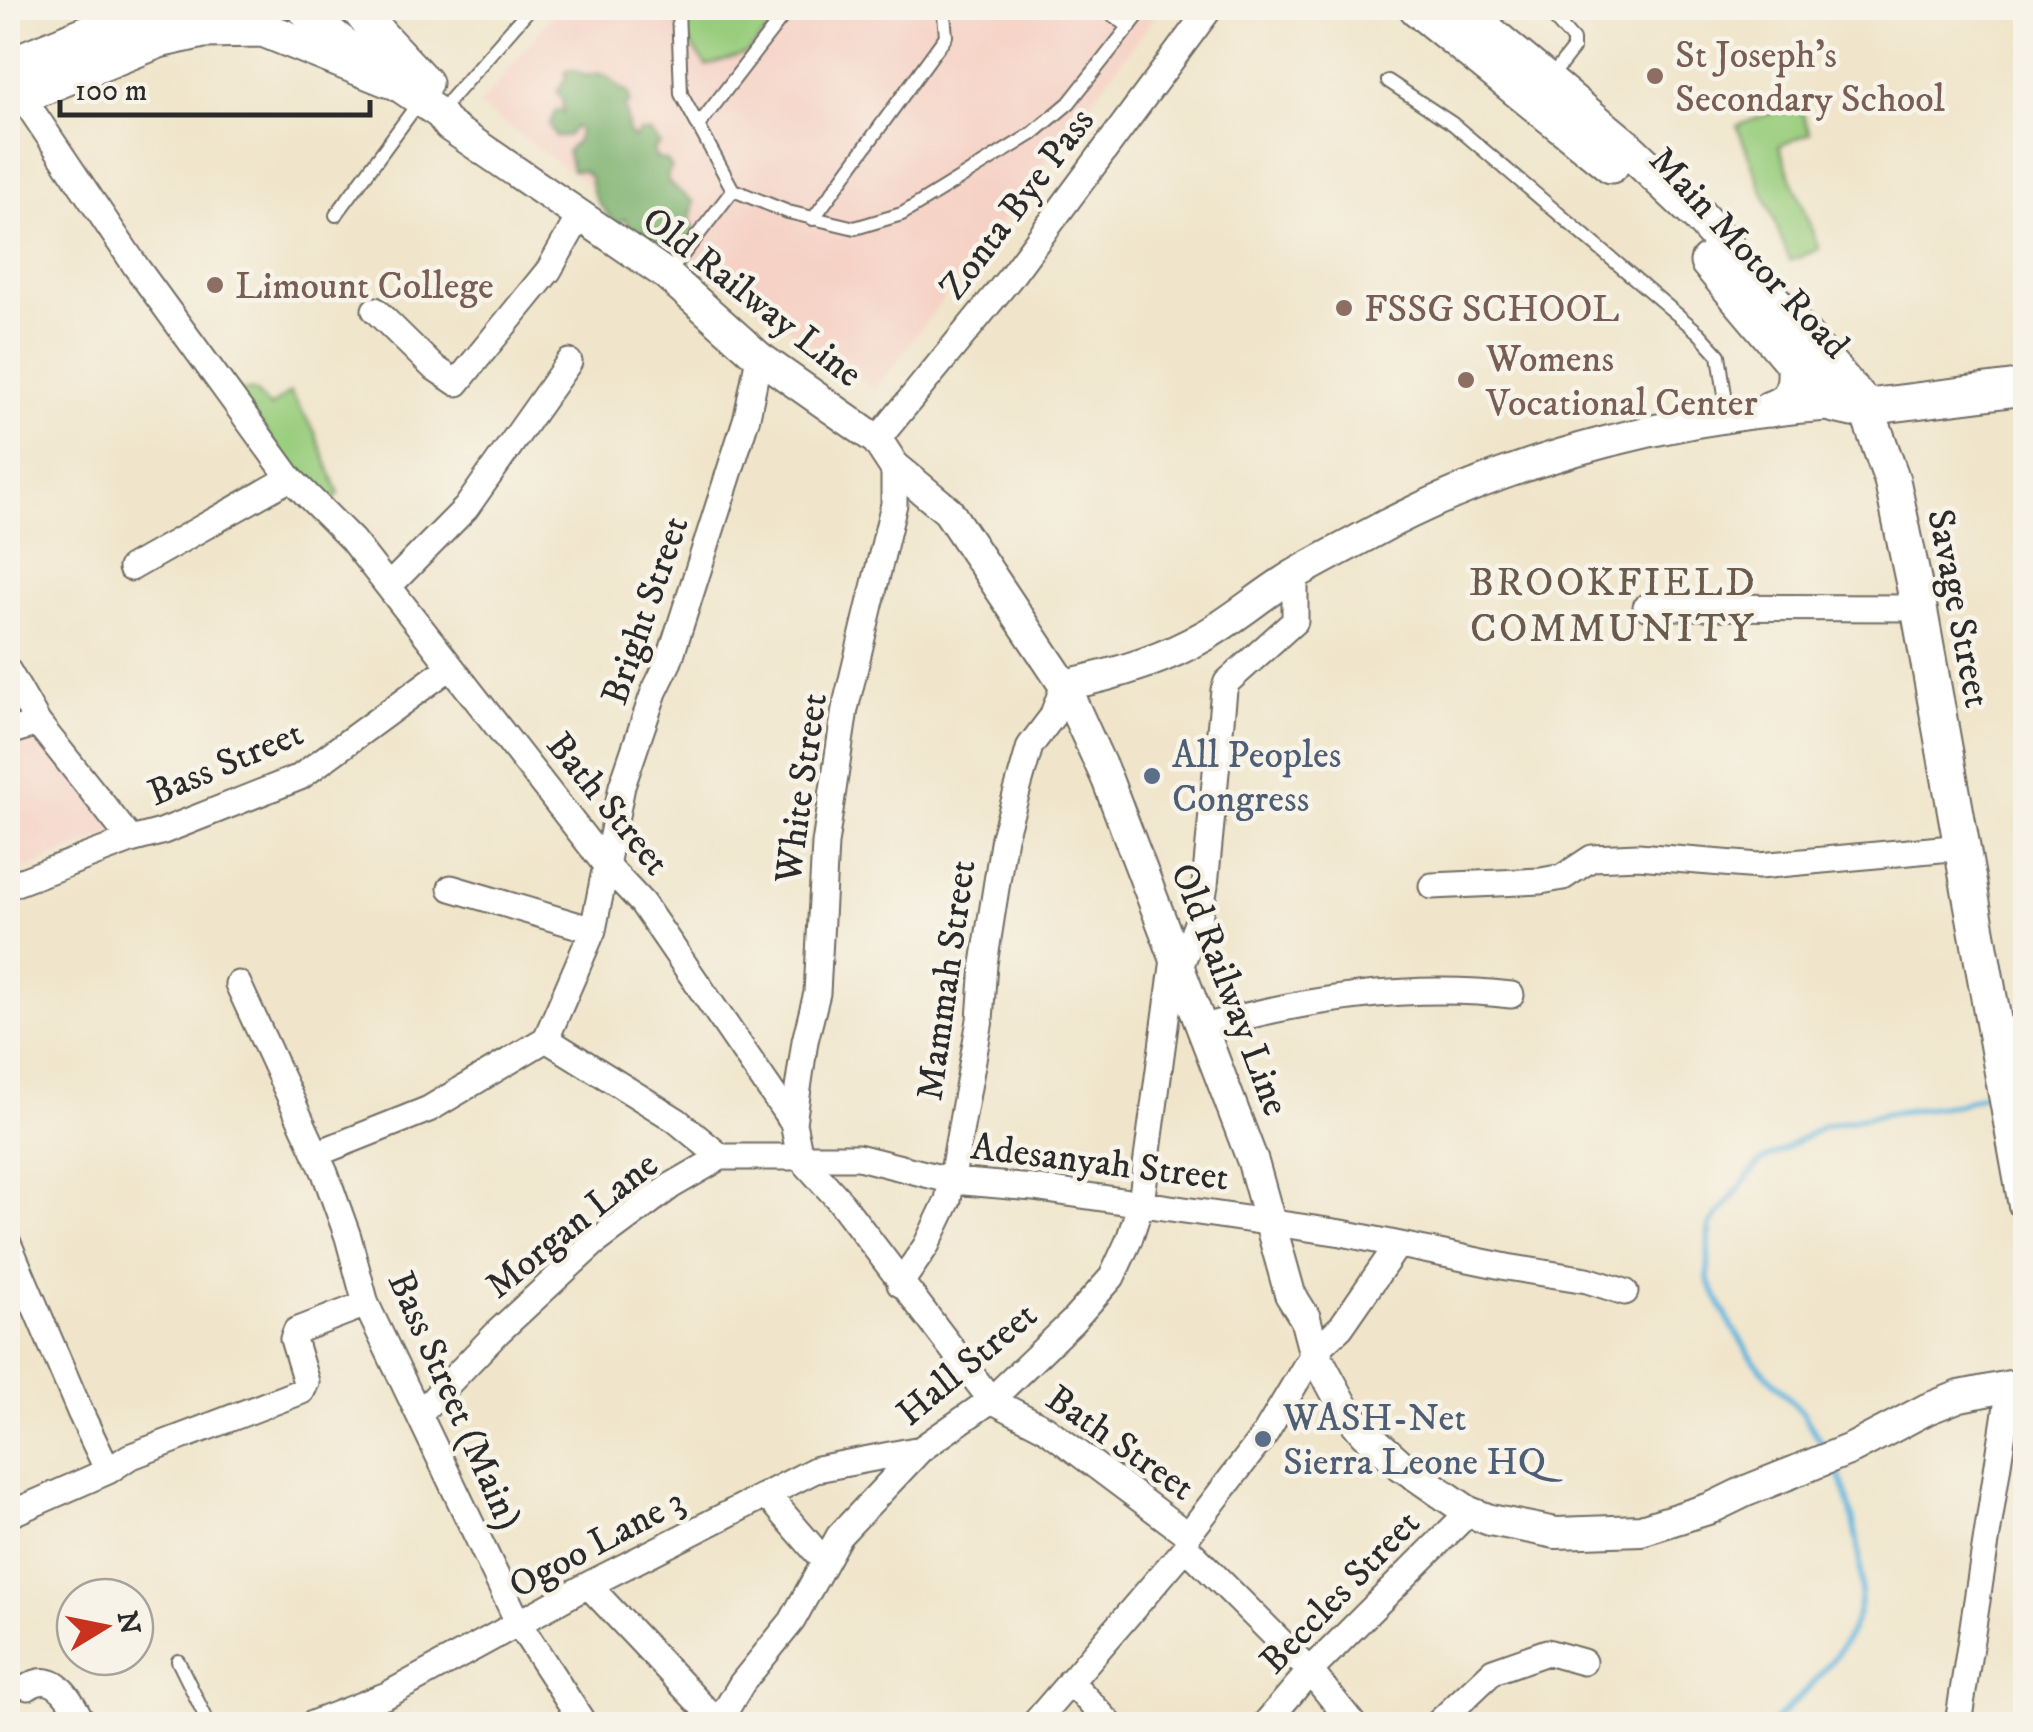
<svg xmlns="http://www.w3.org/2000/svg" width="2033" height="1732" font-family="'IM FELL DW Pica',serif">
<style>
.built{fill:#f6d1c5}
.green{fill:#99cd7d;stroke:#627c54;stroke-width:2.5}
.forest{fill:#7ab06c;stroke:#526e4c;stroke-width:2.5}
.lines{fill:none;stroke-linecap:round;stroke-linejoin:round}
.stream{stroke:#5fb3db;stroke-width:6}
.service-casing{stroke:#706c63;stroke-width:16}
.minor-casing{stroke:#706c63;stroke-width:29}
.tertiary-casing{stroke:#706c63;stroke-width:34}
.secondary-casing{stroke:#706c63;stroke-width:39}
.service{stroke:#fff;stroke-width:12}
.minor{stroke:#fff;stroke-width:25}
.tertiary{stroke:#fff;stroke-width:30}
.secondary{stroke:#fff;stroke-width:35}
.education-dot{fill:#8d6e63;stroke:#f7f3e8;stroke-width:4}
.service-dot{fill:#5c6f8a;stroke:#f7f3e8;stroke-width:4}
.labels{text-anchor:middle;stroke-width:9;stroke-linejoin:round;paint-order:stroke}
.education-label{font-size:38px;fill:#785e54;stroke:#f7f3e8;text-anchor:start}
.street-label{font-size:38px;fill:#2b2b2b;stroke:#f7f3e8}
.service-label{font-size:38px;fill:#4e5e75;stroke:#f7f3e8;text-anchor:start}
.neighbourhood-label{font-size:40px;letter-spacing:2.5px;fill:#6a5b4d;stroke:#f7f3e8}
</style>
<rect width="100%" height="100%" fill="#f7f3e8"/>
<filter id="ink" filterUnits="userSpaceOnUse"><feTurbulence type="fractalNoise" baseFrequency=".01" numOctaves="2"/><feDisplacementMap in="SourceGraphic" scale="20" xChannelSelector="R" yChannelSelector="G"/><feConvolveMatrix kernelMatrix="1 2 1 2 8 2 1 2 1" color-interpolation-filters="sRGB"/></filter>
<filter id="wash" filterUnits="userSpaceOnUse"><feTurbulence type="fractalNoise" baseFrequency=".0048" numOctaves="4" result="noise"/><feDisplacementMap in="SourceGraphic" scale="40" xChannelSelector="R" yChannelSelector="G"/><feGaussianBlur stdDeviation="2.25" result="paint"/><feColorMatrix in="noise" values="0 0 0 0 0 0 0 0 0 0 0 0 0 0 0 0 0 1.4 0 .05"/><feComposite in="paint" operator="in"/></filter>
<g filter="url(#wash)">
<rect width="100%" height="100%" fill="#f0e5ca"/>
<path class="built" d="M 559,8 L 1161,8 L 875,390 L 479,106 Z
M 36,725 L 120,831 L 8,876 L 8,729 Z"/>
<path class="green" d="M 676,8 L 790,8 L 747,53 L 706,66 L 677,24 Z
M 1798,102 L 1810,133 L 1779,146 L 1819,249 L 1790,261 L 1737,126 Z
M 236,391 L 254,391 L 270,407 L 290,392 L 315,432 L 339,494 L 324,511 Z"/>
<path class="forest" d="M 572,70 L 586,76 C 608,67 611,84 629,94 L 630,103 L 625,105 L 629,134 L 634,139 L 640,132 L 650,132 L 660,144 L 653,150 L 656,158 L 667,161 L 672,168 L 667,176 L 669,183 L 694,202 L 690,220 L 696,230 L 687,243 L 655,246 L 650,235 L 629,227 L 625,219 L 616,223 C 605,211 589,196 591,178 L 584,171 L 572,170 L 567,151 L 577,141 L 579,130 L 575,127 L 567,136 L 556,137 L 549,125 L 556,110 L 563,113 L 562,98 L 557,92 L 566,77 L 565,71 Z"/>
<g class="lines">
<path class="stream" d="M 1826,1451 L 1802,1412 L 1754,1361 L 1730,1323 L 1708,1280 L 1709,1226 L 1759,1163 L 1824,1126 L 1890,1113 L 1959,1104 L 1994,1090
M 1771,1724 C 1800,1699 1845,1653 1857,1616 C 1869,1577 1852,1502 1835,1466"/>
</g>
</g>
<g filter="url(#ink)">
<g class="lines">
<g class="service-casing">
<path id="service" d="M 678,8 L 681,94 L 733,190 L 788,212 L 855,228 L 902,214 L 1032,134 L 1069,103 L 1144,8
M 1102,8 L 1130,27
M 1545,8 L 1573,40 L 1573,49 L 1548,81
M 1484,25 L 1509,8
M 1388,81 L 1453,124 L 1699,333 L 1719,355 L 1728,415
M 447,103 L 530,8
M 698,126 L 789,8
M 336,215 L 419,102
M 813,219 L 946,36 L 944,14 L 939,8
M 667,275 L 733,190
M 178,1661 L 209,1724"/>
</g>
<g class="minor-casing">
<path id="minor" d="M 13,83 L 137,268 L 290,478 L 352,540 L 605,864 L 642,903 L 793,1123 L 800,1157 L 839,1200 L 991,1400 L 1045,1428 L 1188,1535
M 375,310 L 432,366 L 457,383 L 549,270 L 580,215
M 877,440 L 1009,279 L 1210,8
M 131,568 L 290,478
M 389,586 L 466,508 L 569,362
M 1646,607 L 1919,608
M 8,671 L 38,723 L 131,840
M 8,732 L 38,723
M 8,886 L 131,840 L 161,832 L 300,777 L 450,667
M 1432,886 L 1541,881 L 1563,877 L 1592,858 L 1638,856 L 1759,866 L 1962,847
M 451,888 L 593,930
M 1179,970 L 1199,918 L 1205,885 L 1224,690 L 1227,682 L 1295,621 L 1295,574
M 238,984 L 325,1173 L 348,1237 L 366,1304 L 519,1624 L 584,1724
M 1201,1028 C 1298,1000 1409,983 1511,995
M 546,1039 L 676,1120 L 721,1157
M 793,1123 L 805,1041 L 817,993 L 825,844 L 845,709 L 894,504 L 894,466
M 316,1154 L 429,1109 L 546,1039 L 593,930 L 622,786 L 654,692 L 669,661 L 747,417 L 759,357
M 8,1243 L 81,1414 L 108,1471
M 900,1284 L 926,1246 L 948,1200 L 980,1020 L 984,964 L 1004,837 L 1030,746 L 1052,717 L 1064,685
M 419,1414 L 499,1331 L 593,1244 L 671,1186 L 721,1157 L 858,1157 L 953,1181 L 1033,1188 L 1342,1233 L 1507,1267 L 1587,1280 L 1625,1292
M 768,1496 L 824,1561
M 8,1515 L 108,1471 L 129,1457 L 302,1391 L 306,1382 L 293,1339 L 296,1331 L 366,1304
M 1186,1547 L 1310,1671 L 1353,1724
M 588,1585 L 719,1724
M 1070,1681 L 1110,1724
M 28,1687 C 56,1668 73,1703 83,1724
M 718,1723 L 742,1683 L 792,1621 L 839,1536 L 921,1449 L 991,1400 L 1072,1322 L 1112,1277 L 1129,1240 L 1141,1203 L 1174,959
M 312,1724 L 387,1695 L 588,1585 L 817,1469 L 921,1449
M 1034,1724 L 1186,1547 L 1188,1535 L 1265,1434 L 1314,1352 L 1341,1327 L 1397,1246
M 1265,1724 L 1310,1671 L 1469,1512
M 1437,1724 L 1493,1671 L 1547,1652 L 1583,1662
M 1958,1724 L 2010,1386"/>
</g>
<g class="tertiary-casing">
<path id="tertiary" d="M 301,8 L 390,80 L 440,114 L 449,126 L 667,275 L 759,357 L 877,440 L 894,466 L 948,511 L 1064,685 L 1107,779 L 1253,1162 L 1290,1294 L 1305,1318 L 1314,1352 L 1345,1409 L 1364,1432 L 1402,1466 L 1469,1512 L 1490,1520 L 1556,1533 L 1641,1530 L 1711,1508 L 1746,1491 L 1853,1448 L 1927,1409 L 1960,1396 L 2010,1386 L 2026,1387
M 1064,685 C 1114,675 1162,661 1206,635 C 1237,617 1264,593 1294,575 C 1325,557 1357,541 1388,524 C 1524,454 1683,415 1834,405"/>
</g>
<g class="secondary-casing">
<path id="secondary" d="M 358,8 L 380,36 L 424,83
M 1417,8 L 1611,165
M 1459,8 L 1626,147 L 1699,216 L 1866,407 L 1892,480 L 1919,608 L 2026,1203
M 159,40 L 204,30 L 263,29 L 390,80
M 8,66 L 149,8
M 8,101 L 159,40 L 177,29
M 1708,262 L 1795,365 L 1834,405 L 1852,409 L 2026,387
M 1770,409 C 1793,401 1796,388 1795,365"/>
</g>
<use href="#service" class="service"/>
<use href="#minor" class="minor"/>
<use href="#tertiary" class="tertiary"/>
<use href="#secondary" class="secondary"/>
</g>
</g>
<g class="education-dot">
<circle cx="1655" cy="76" r="10"/>
<circle cx="215" cy="285" r="10"/>
<circle cx="1344" cy="308" r="10"/>
<circle cx="1466" cy="380" r="10"/>
</g>
<g class="service-dot">
<circle cx="1152" cy="776" r="10"/>
<circle cx="1263" cy="1439" r="10"/>
</g>
<g class="labels">
<g class="education-label">
<text x="1675" y="67">St Joseph's<tspan x="1675" dy="44">Secondary School</tspan></text>
<text x="235" y="298">Limount College</text>
<text x="1364" y="321">FSSG SCHOOL</text>
<text x="1486" y="371">Womens<tspan x="1486" dy="44">Vocational Center</tspan></text>
</g>
<g class="street-label">
<text transform="translate(1016 203) rotate(-53)" y="13">Zonta Bye Pass</text>
<text transform="translate(1750 252) rotate(47)" y="13">Main Motor Road</text>
<text transform="translate(753 296) rotate(38)" y="13">Old Railway Line</text>
<text transform="translate(1960 608) rotate(79)" y="13">Savage Street</text>
<text transform="translate(644 610) rotate(-71)" y="13">Bright Street</text>
<text transform="translate(225 762) rotate(-23)" y="13">Bass Street</text>
<text transform="translate(800 788) rotate(-82)" y="13">White Street</text>
<text transform="translate(609 803) rotate(51)" y="13">Bath Street</text>
<text transform="translate(945 980) rotate(-82)" y="13">Mammah Street</text>
<text transform="translate(1231 989) rotate(69)" y="13">Old Railway Line</text>
<text transform="translate(1100 1161) rotate(7)" y="13">Adesanyah Street</text>
<text transform="translate(571 1224) rotate(-39)" y="13">Morgan Lane</text>
<text transform="translate(966 1363) rotate(-40)" y="13">Hall Street</text>
<text transform="translate(456 1400) rotate(66)" y="13">Bass Street (Main)</text>
<text transform="translate(1121 1442) rotate(35)" y="13">Bath Street</text>
<text transform="translate(596 1542) rotate(-28)" y="13">Ogoo Lane 3</text>
<text transform="translate(1339 1591) rotate(-46)" y="13">Beccles Street</text>
</g>
<g class="service-label">
<text x="1172" y="767">All Peoples<tspan x="1172" dy="44">Congress</tspan></text>
<text x="1283" y="1430">WASH-Net<tspan x="1283" dy="44">Sierra Leone HQ</tspan></text>
</g>
<g class="neighbourhood-label">
<text x="1613" y="595">BROOKFIELD<tspan x="1613" dy="46">COMMUNITY</tspan></text>
</g>
</g>
<rect width="2033" height="1732" fill="none" stroke="#f7f3e8" stroke-width="40"/>
<g transform="translate(105 1627) rotate(80)"><circle r="48" fill="#f7f3e8" stroke="#a5a39c" stroke-width="2.5"/>
<path d="M0-8L18 38L0 25L-18 38Z" fill="#c8321e"/>
<text y="-15" font-size="28" font-weight="bold" text-anchor="middle" fill="#2b2b2b">N</text>
</g>
<path d="M60 100v15h310v-15" fill="none" stroke="#2b2b2b" stroke-width="5"/>
<text x="75" y="100" font-size="30" fill="#2b2b2b" stroke="#f7f3e8" stroke-width="8" paint-order="stroke">100 m</text>
</svg>
